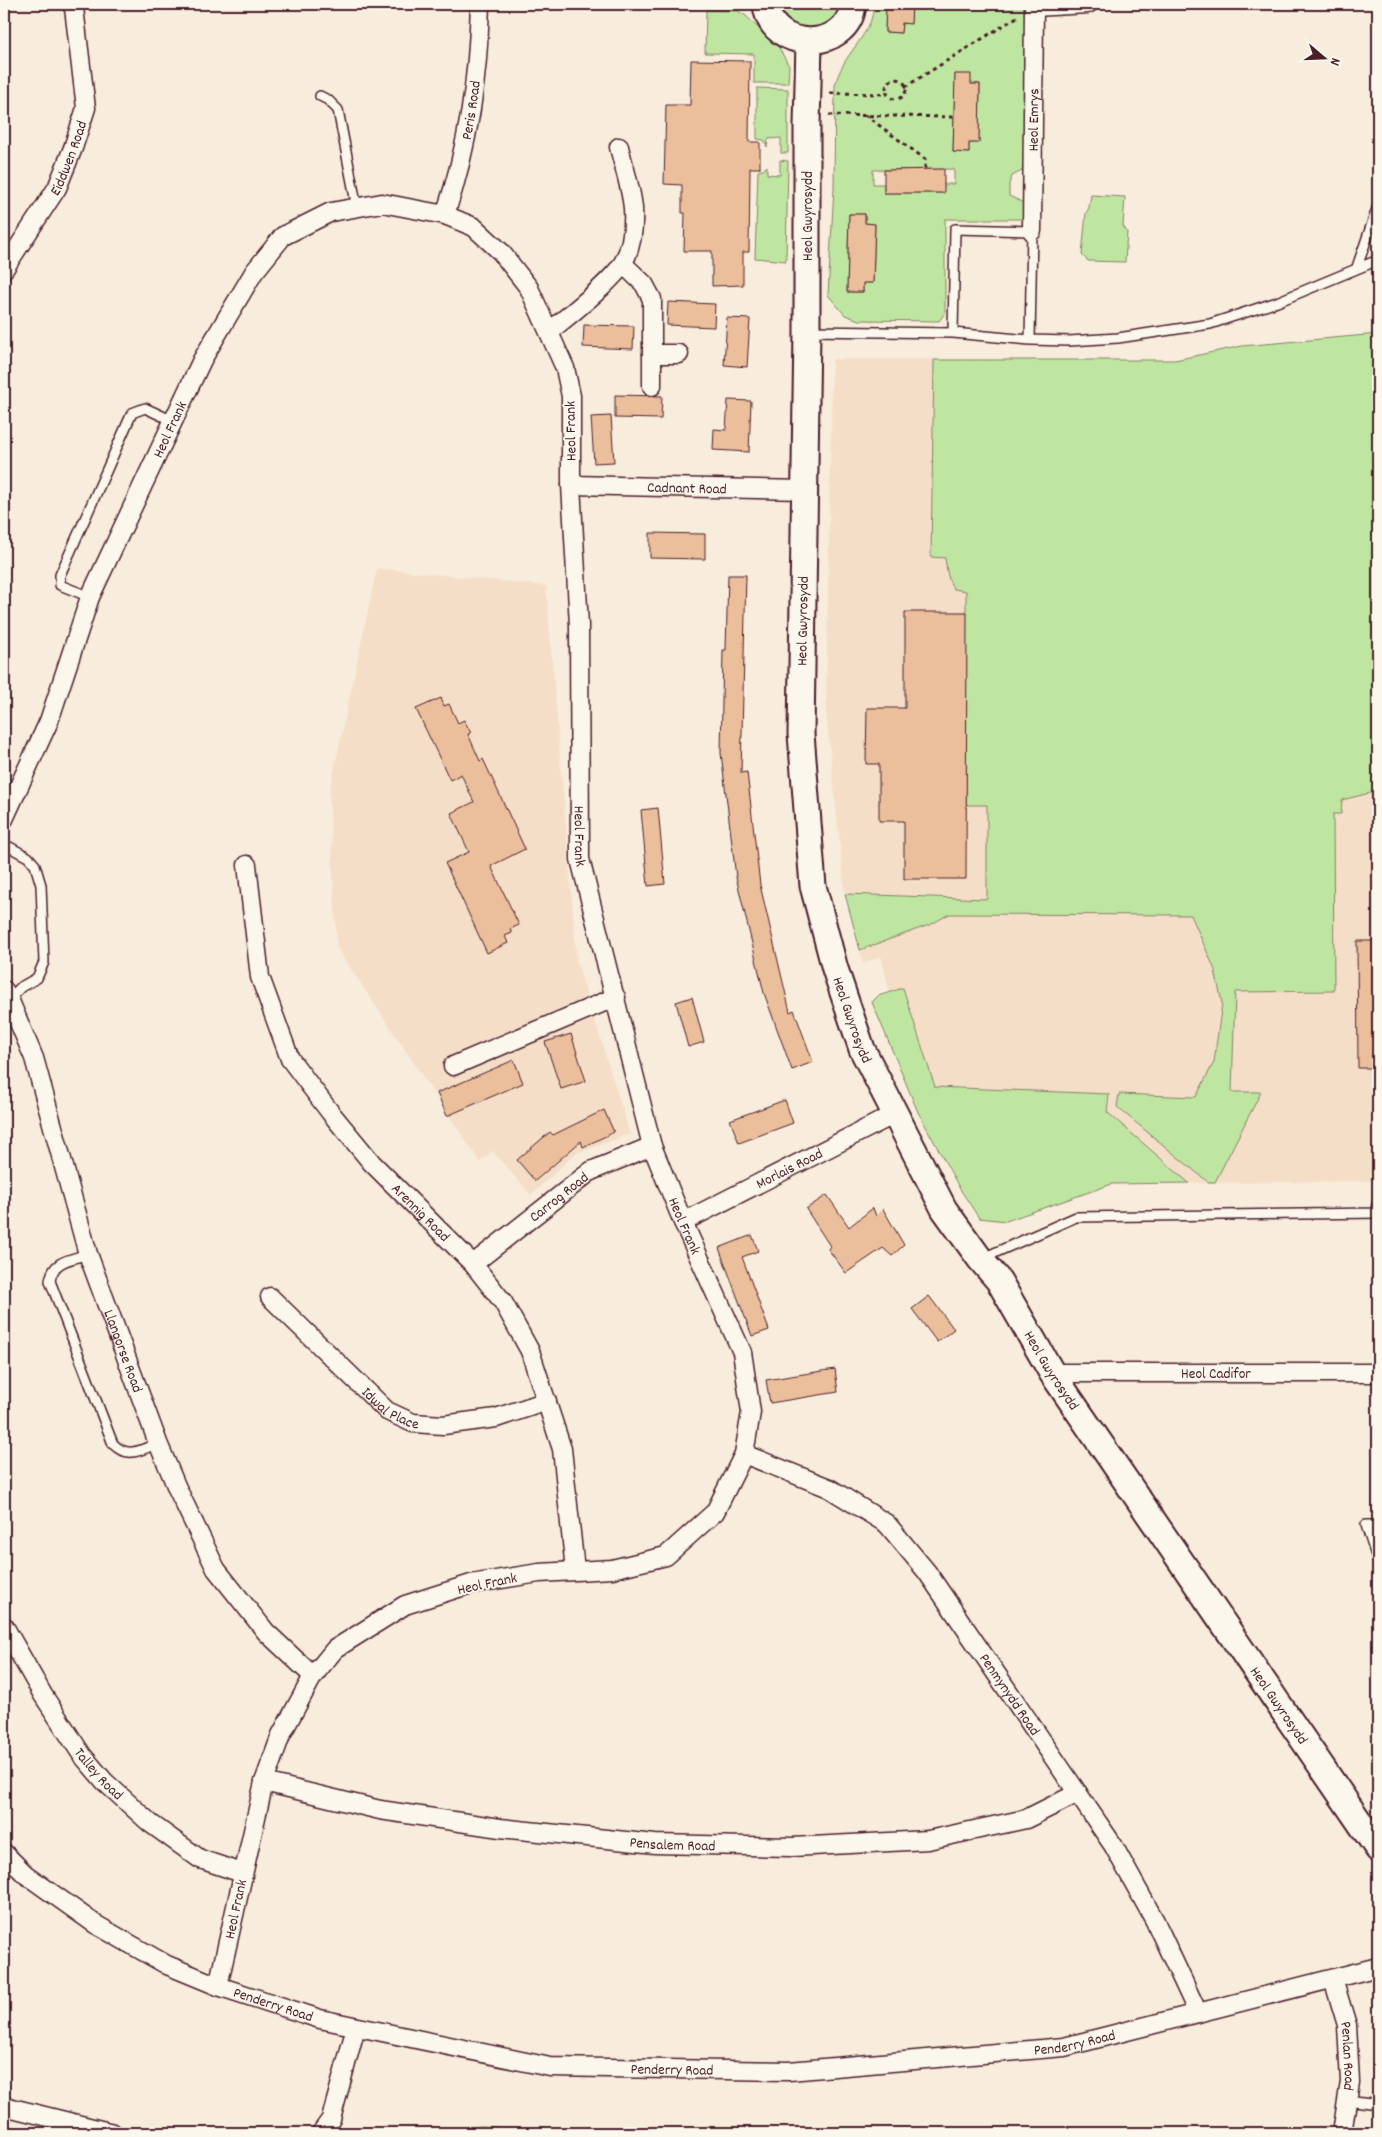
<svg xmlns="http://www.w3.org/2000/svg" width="1382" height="2137" font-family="Dekko,sans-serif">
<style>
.built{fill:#f4dec8}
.green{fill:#bfe6a1;stroke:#848266;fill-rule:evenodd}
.building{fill:#ebbf9b;stroke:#4a1f2b}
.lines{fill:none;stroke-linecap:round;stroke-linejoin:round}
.lane-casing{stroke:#4a1f2b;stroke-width:12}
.street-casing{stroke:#4a1f2b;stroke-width:21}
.secondary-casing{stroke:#4a1f2b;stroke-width:29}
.path{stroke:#4a1f2b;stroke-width:3;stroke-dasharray:4 4;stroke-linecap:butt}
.lane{stroke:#fbf7ec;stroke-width:9}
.street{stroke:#fbf7ec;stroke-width:18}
.secondary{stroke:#fbf7ec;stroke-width:25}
.labels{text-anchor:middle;stroke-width:4;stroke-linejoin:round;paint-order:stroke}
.street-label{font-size:15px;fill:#4a1f2b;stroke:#fbf7ec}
</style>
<rect width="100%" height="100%" fill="#f8ecdc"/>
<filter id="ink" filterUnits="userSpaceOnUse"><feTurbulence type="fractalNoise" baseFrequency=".02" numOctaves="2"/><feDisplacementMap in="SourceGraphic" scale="10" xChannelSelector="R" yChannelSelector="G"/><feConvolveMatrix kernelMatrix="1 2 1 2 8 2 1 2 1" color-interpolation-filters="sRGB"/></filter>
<g filter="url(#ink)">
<path class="built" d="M 1378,334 L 1378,1181 L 1112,1184 L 1006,1221 L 991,1220 L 918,1112 L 872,1002 L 878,996 L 890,993 L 881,956 L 863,963 L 845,894 L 826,712 L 832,359 L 1175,360 L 1242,346 Z
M 377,568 L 546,586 L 577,963 L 630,1134 L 575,1154 L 531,1195 L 492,1151 L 480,1162 L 337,948 L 329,794 Z"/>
<path class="green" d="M 779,4 L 843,4 L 836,20 L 817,30 L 796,27 L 787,20 Z
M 875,4 L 886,4 L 885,32 L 901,33 L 902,23 L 911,23 L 912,4 L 1029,4 L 1025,161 L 1022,171 L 1012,176 L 1009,184 L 1009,196 L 1024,203 L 1025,219 L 945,219 L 945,313 L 939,321 L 859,320 L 845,315 L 828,295 L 834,188 L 835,85 C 842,59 856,49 868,27 C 872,20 873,11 875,4 ZM 955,74 L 971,83 L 980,84 L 979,143 L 969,143 L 969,153 L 953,152 ZM 873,170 L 954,169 L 954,184 L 944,184 L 943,193 L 884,193 L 884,184 L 873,184 ZM 849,214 L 865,214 L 865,223 L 875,224 L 873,283 L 863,283 L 863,292 L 847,292 Z
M 706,10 L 738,11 L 745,15 L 779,48 L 789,66 L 788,83 L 754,83 L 754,54 L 705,53 Z
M 757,88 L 788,89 L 788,153 L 781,153 L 781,138 L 768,139 L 767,147 L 764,140 L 757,139 Z
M 780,160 L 788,161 L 786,261 L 755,258 L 758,171 L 763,170 L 767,166 L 767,174 L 780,175 Z
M 1091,195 L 1125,197 L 1123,226 L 1127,232 L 1125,262 L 1088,261 L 1082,255 L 1086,213 L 1089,208 Z
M 1378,334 L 1378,791 L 1342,800 L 1341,814 L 1333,814 L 1334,991 L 1235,992 L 1232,1092 L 1261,1092 L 1215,1182 L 1208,1182 L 1117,1107 L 1119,1094 L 1196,1097 L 1214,1062 L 1222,1003 L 1215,970 L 1191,915 L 949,914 L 932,924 L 860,950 L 845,894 L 987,899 L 987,805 L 966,805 L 966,591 L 954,589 C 947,580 947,569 945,558 L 931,557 L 934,360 L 1175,360 L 1242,346 Z
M 903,988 L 935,1087 L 1109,1094 L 1107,1112 L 1189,1183 L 1112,1184 L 1006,1221 L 979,1218 L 960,1189 L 918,1112 L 872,1002 L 878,996 Z
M 481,2126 L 573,2133 L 451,2133 Z"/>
<path class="building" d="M 886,4 L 912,4 L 911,24 L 902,23 L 901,33 L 885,32 Z
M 691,60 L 750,61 L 749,142 L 760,142 L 760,168 L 750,168 L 749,252 L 743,252 L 743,285 L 712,286 L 712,251 L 684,251 L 685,213 L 682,213 L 682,185 L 664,184 L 666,105 L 690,105 Z
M 955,74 L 971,74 L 971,84 L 980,84 L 979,143 L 969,143 L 969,153 L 953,152 Z
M 944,169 L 944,193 L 884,193 L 884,170 Z
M 849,214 L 865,214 L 865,223 L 875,224 L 873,283 L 863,283 L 863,292 L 847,292 Z
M 668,302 L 715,304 L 714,327 L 667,325 Z
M 727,318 L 750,319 L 747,367 L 724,365 Z
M 584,325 L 634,326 L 633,349 L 583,347 Z
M 615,395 L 662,396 L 661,419 L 615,418 Z
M 728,400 L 751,401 L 749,452 L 713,450 L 714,429 L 726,430 Z
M 611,416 L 614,462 L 594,463 L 591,417 Z
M 650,533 L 705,534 L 705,559 L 650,558 Z
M 728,575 L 746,575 L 741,773 L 747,772 L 760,885 L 790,1012 L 794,1010 L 813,1062 L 792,1070 L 764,993 L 736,877 L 721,753 L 723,650 L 726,650 Z
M 905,612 L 967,612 L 966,879 L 904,879 L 904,821 L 879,821 L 879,764 L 866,764 L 867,708 L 905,708 Z
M 441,698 L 444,706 L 449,704 L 458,723 L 464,720 L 471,733 L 468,734 L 480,761 L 483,759 L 525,849 L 491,866 L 519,925 L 510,929 L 512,933 L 505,936 L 508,943 L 487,953 L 445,863 L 469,852 L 451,813 L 474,802 L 461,774 L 450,780 L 416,709 Z
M 658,808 L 665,884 L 648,886 L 641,810 Z
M 1357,941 L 1378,941 L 1378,1068 L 1358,1068 Z
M 692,997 L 704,1042 L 688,1047 L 676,1002 Z
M 571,1034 L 586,1081 L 561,1089 L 545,1042 Z
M 514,1060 L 523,1083 L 447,1116 L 437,1093 Z
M 785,1100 L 793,1123 L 739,1143 L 730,1120 Z
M 604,1110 L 614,1132 L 583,1147 L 581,1141 L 535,1181 L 517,1160 L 550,1132 L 553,1135 Z
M 827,1195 L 849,1227 L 873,1208 L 876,1216 L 883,1209 L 904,1245 L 892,1256 L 883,1248 L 846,1273 L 828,1249 L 830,1246 L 806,1209 Z
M 752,1235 L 758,1251 L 742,1257 L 769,1330 L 752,1336 L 719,1248 Z
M 929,1296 L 954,1329 L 937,1342 L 912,1309 Z
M 835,1369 L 838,1392 L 770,1403 L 766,1380 Z"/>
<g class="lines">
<g class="lane-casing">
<path id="lane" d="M 320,96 L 328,100 L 338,110 L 357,208
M 1357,267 L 1378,206
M 809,331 L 953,333 L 1030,340 L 1069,341 L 1118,338 L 1210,324 L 1277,302 L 1378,260
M 953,333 L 955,229 L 1032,231 L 1030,340
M 90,597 L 60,585 L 60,575 L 132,413 L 145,408 L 173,421
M 4,844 L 28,857 L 35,865 L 41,885 L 44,962 L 37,978 L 21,987 L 9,999
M 1375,1213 L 1378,1201
M 88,1254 C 70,1260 53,1260 50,1281 L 113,1444 C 128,1459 141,1450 158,1443
M 983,1258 L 1076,1217 L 1378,1213
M 1378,1525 L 1366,1525 L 1378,1562
M 1347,2100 L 1378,2104"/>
</g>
<g class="street-casing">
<g id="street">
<path d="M 1034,4 L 1034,7 L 1088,4"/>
<path id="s1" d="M 445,215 C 469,144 478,78 480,4"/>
<path id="s2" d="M 1032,231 L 1034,7"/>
<path d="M 623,264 L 644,284 L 652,299 L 652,386"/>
<path id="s3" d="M 4,269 L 57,188 L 73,148 L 86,108 L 74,8 L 71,4"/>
<path d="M 550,331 C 569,315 611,283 623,263 C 632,247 634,226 633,208 C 631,188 624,167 619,147"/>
<path d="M 652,354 L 679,354"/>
<path id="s4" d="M 571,485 L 804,490"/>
<path id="s5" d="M 4,819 L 49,721 L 90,597 L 202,360 L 254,272 L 283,236 L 331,212 L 382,203 L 445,215 L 474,227 L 501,252 L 529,288 L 565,368 L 571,396 L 571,485 L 579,625 L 580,859 L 652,1146 L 683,1222 L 742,1352 L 751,1412 L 744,1454 L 715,1512 L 666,1556 L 612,1569 L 539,1573 L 471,1584 L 405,1605 L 335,1649 L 313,1676 L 281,1735 L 264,1782 L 218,1986"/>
<path id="s6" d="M 247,865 L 260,977 L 290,1059 L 330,1112 L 372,1163 L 473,1264 L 503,1302 L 530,1351 L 562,1449 L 575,1570"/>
<path id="s7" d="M 4,990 L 9,999 L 34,1058 L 88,1254 L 158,1443 L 177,1488 L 216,1569 L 266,1632 L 313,1676"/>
<path d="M 453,1066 L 616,997"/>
<path id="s8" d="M 683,1222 L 895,1114"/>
<path id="s9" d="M 473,1264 L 591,1171 L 652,1146"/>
<path id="s10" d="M 270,1297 L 387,1411 L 413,1423 L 443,1425 L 496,1418 L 547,1401"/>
<path id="s11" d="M 1052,1373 L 1378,1373"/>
<path id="s12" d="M 744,1454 L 829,1488 L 887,1524 L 927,1572 L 1113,1845 L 1155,1921 L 1198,2013"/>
<path id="s13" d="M 4,1626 L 43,1695 L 82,1755 L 105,1782 L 150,1823 L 200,1859 L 242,1873"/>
<path id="s14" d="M 264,1782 L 380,1810 L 500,1828 L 655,1844 L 792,1847 L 928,1840 L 1026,1819 L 1078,1793"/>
<path id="s15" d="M 4,1853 L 25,1874 L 95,1924 L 167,1965 L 218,1986 L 320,2019 L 550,2067 L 789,2071 L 1064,2047 L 1378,1967"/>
<path id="s16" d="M 1333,1979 L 1347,2025 L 1350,2082 L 1342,2133"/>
<path d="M 4,2106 L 113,2133"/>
<path d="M 321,2133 L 331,2119 L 356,2027"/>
</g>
</g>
<g class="secondary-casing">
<g id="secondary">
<path d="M 766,4 C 770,53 849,53 853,4"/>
<path id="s17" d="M 809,42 L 807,126 L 807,331 L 801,734 L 813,886 L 835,969 L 862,1049 L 944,1209 L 980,1259 L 999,1281 L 1052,1373 L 1378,1849"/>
</g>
</g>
<path class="path" d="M886 89a10 10 0 1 1 20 0a10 10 0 1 1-20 0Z
M 905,87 L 1017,17
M 830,93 L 887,94
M 829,115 L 954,117
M 865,115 L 925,159 L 925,169"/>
<use href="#lane" class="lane"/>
<use href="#street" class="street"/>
<use href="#secondary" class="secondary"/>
</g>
</g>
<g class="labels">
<g class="street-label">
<text dy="5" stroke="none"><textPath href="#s1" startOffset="108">Peris Road</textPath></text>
<text dy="5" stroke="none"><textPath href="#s2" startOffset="111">Heol Emrys</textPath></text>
<text dy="5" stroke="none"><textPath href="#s3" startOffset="129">Eiddwen Road</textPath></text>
<text transform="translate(807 216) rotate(-90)" y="5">Heol Gwyrosydd</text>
<text dy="5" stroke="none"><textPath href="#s5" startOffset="424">Heol Frank</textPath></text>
<text transform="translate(570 431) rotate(-91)" y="5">Heol Frank</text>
<text dy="5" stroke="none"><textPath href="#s4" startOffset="116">Cadnant Road</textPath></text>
<text transform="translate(802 621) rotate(-89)" y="5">Heol Gwyrosydd</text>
<text dy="5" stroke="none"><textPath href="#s5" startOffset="1489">Heol Frank</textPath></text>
<text dy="5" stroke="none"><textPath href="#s17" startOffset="984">Heol Gwyrosydd</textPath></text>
<text dy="5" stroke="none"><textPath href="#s8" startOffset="119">Morlais Road</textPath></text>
<text dy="5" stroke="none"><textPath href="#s9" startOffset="109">Carrog Road</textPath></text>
<text dy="5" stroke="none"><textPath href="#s6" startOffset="402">Arennig Road</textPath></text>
<text dy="5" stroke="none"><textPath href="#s5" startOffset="1894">Heol Frank</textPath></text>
<text dy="5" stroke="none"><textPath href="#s7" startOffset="381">Llangorse Road</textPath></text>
<text dy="5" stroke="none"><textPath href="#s17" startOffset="1389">Heol Gwyrosydd</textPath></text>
<text dy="5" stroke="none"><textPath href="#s11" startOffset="164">Heol Cadifor</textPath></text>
<text dy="5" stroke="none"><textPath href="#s10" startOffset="165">Idwal Place</textPath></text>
<text transform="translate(487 1583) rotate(-12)" y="5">Heol Frank</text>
<text dy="5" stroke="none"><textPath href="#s12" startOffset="370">Penmynydd Road</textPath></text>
<text dy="5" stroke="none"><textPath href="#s17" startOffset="1794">Heol Gwyrosydd</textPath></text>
<text dy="5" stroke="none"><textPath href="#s13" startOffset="176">Talley Road</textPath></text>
<text dy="5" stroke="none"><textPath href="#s14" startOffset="414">Pensalem Road</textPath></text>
<text transform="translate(235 1909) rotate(-78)" y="5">Heol Frank</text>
<text dy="5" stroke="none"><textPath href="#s15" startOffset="312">Penderry Road</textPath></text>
<text dy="5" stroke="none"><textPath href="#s15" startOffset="1122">Penderry Road</textPath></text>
<text dy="5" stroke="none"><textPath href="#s16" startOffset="79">Penlan Road</textPath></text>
<text dy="5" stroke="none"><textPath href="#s15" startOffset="718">Penderry Road</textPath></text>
</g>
</g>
<rect width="1382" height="2137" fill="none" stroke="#fbf7ec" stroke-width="20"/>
<rect x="10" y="10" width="1362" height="2117" fill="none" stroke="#4a1f2b" stroke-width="2" filter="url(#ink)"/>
<g transform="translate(1324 58) rotate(109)" stroke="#fbf7ec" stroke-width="4" paint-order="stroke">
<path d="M0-4L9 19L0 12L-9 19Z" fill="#4a1f2b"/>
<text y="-8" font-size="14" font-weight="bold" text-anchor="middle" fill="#4a1f2b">N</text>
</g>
</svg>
